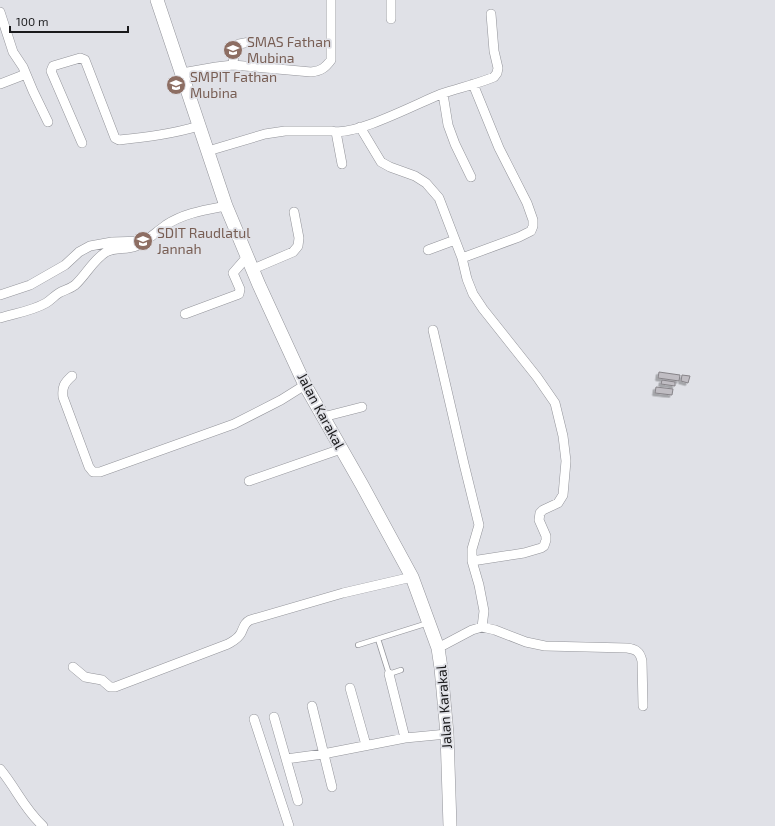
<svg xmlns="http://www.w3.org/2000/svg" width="775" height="826" font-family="'Exo 2',sans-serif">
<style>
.building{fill:#c0bdc3;stroke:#868388;filter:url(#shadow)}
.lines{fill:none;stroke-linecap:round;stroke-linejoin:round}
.lane-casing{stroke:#93949a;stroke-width:6}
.street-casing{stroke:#93949a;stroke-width:10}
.secondary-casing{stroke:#93949a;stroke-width:14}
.lane{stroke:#fff;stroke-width:4.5}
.street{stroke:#fff;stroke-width:9}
.secondary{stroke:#fff;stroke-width:13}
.labels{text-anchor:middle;stroke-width:3.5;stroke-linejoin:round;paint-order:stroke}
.education-label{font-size:14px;fill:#785e54;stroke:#e0e1e7;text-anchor:start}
.street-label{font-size:14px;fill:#1a1a1c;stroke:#e0e1e7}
</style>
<defs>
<filter id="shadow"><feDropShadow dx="-2.5" dy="2.5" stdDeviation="0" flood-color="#0004"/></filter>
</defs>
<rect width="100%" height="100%" fill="#e0e1e7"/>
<path class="building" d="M 659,372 L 680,375 L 679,381 L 658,378 Z
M 682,375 L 690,376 L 688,383 L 681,381 Z
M 662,380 L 675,382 L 675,386 L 661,384 Z
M 656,387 L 673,389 L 672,395 L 655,393 Z"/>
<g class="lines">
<g class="lane-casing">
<path id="lane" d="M 378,639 L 389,674 L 401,670
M 358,645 L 428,623"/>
</g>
<g class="street-casing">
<path id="street" d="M 391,0 L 391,19
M 0,12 L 13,52 L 23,67 L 33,91 L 48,122
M 233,65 L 234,51 L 239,44 L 250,42
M 182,73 L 216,67 L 233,65 L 311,72 C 321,71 325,68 331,60 L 331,0
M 0,84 L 26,74
M 443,94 L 448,125 L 455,144 L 471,177
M 360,127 L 381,162 L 390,167 L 415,176 L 426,183 L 439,198 L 462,258 L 467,279 L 473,294 L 483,309 L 537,377 L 555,403 L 563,436 L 566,461 L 563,495 L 558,503 L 543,510 L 540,513 L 539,520 L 546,536 L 546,540 L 544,546 L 541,548 L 524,553 L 472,561
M 336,132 L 342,164
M 82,143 L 51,71 L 53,66 L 80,58 L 85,60 L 115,138 L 119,140 C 147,137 172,134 199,126
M 208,151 L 265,134 L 285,131 L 332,131 C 354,137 418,103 441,94 C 459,88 477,84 494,77 L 497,73 L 498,68 L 494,51 L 491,14
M 428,250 L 455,240
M 462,258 L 519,237 L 531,231 L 533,226 L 533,220 L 527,203 L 499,148 L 473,84
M 253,269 L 293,252 L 298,246 L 299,238 L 294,212
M 0,295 L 30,285 L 65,265 L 79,252 L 90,246 L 112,242 L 144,241
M 185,314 L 239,294 L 240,289 L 233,273 L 247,257
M 0,318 C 16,313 32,311 46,303 C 51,300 54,296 59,293 C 64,290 70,289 75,285 C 86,275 93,260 106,252 C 115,247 126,250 136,246 C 146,242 156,232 166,225 C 184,213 205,210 226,206
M 433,330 L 464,464 L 479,525 L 472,549 L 472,561 L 479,585 L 484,611 L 482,627 L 472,630 L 438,648
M 72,376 C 64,383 62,387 63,397 L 89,467 L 93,472 L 100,472 L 234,424 L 281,400 L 305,385
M 323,417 L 362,407
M 249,481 L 341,449
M 482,627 L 495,630 L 526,642 L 545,646 L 627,648 C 635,649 640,651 642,661 L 643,706
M 73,667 L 85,677 L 102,680 L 110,687 L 115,687 L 228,644 C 233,641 238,639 241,633 C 244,627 244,623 250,620 L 343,593 L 412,577
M 389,674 L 405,738
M 350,688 L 366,745
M 312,706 L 332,787
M 274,717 L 298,801
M 254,719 L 289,826
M 286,759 L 323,754 L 405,738 L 447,734
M 0,769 C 16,788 24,809 43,826"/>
</g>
<g class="secondary-casing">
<path id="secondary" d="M 157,0 L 226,206 L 259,285 L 305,385 L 362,485 L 412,577 L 438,648 L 441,668 L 447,734 L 450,826"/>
</g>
<use href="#lane" class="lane"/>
<use href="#street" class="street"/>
<use href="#secondary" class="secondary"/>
</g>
<defs>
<g id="school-disc" transform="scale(1)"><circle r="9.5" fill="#8d6e63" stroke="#e0e1e7"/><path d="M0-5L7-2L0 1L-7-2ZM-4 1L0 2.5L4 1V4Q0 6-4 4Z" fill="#fff"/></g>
</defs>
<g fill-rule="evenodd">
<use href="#school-disc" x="233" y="50"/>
<use href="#school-disc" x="176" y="85"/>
<use href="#school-disc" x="143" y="241"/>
</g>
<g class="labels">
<g class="education-label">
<text x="247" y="47">SMAS Fathan<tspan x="247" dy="16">Mubina</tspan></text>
<text x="190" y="82">SMPIT Fathan<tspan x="190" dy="16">Mubina</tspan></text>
<text x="157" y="238">SDIT Raudlatul<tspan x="157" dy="16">Jannah</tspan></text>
</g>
<g class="street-label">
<text transform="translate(321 411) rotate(62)" y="5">Jalan Karakal</text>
<text transform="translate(444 707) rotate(-94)" y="5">Jalan Karakal</text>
</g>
</g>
<path d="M10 26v6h118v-6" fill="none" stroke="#1a1a1c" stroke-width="2"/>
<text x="16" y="26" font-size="12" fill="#1a1a1c" stroke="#e0e1e7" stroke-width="3" paint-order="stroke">100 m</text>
</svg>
